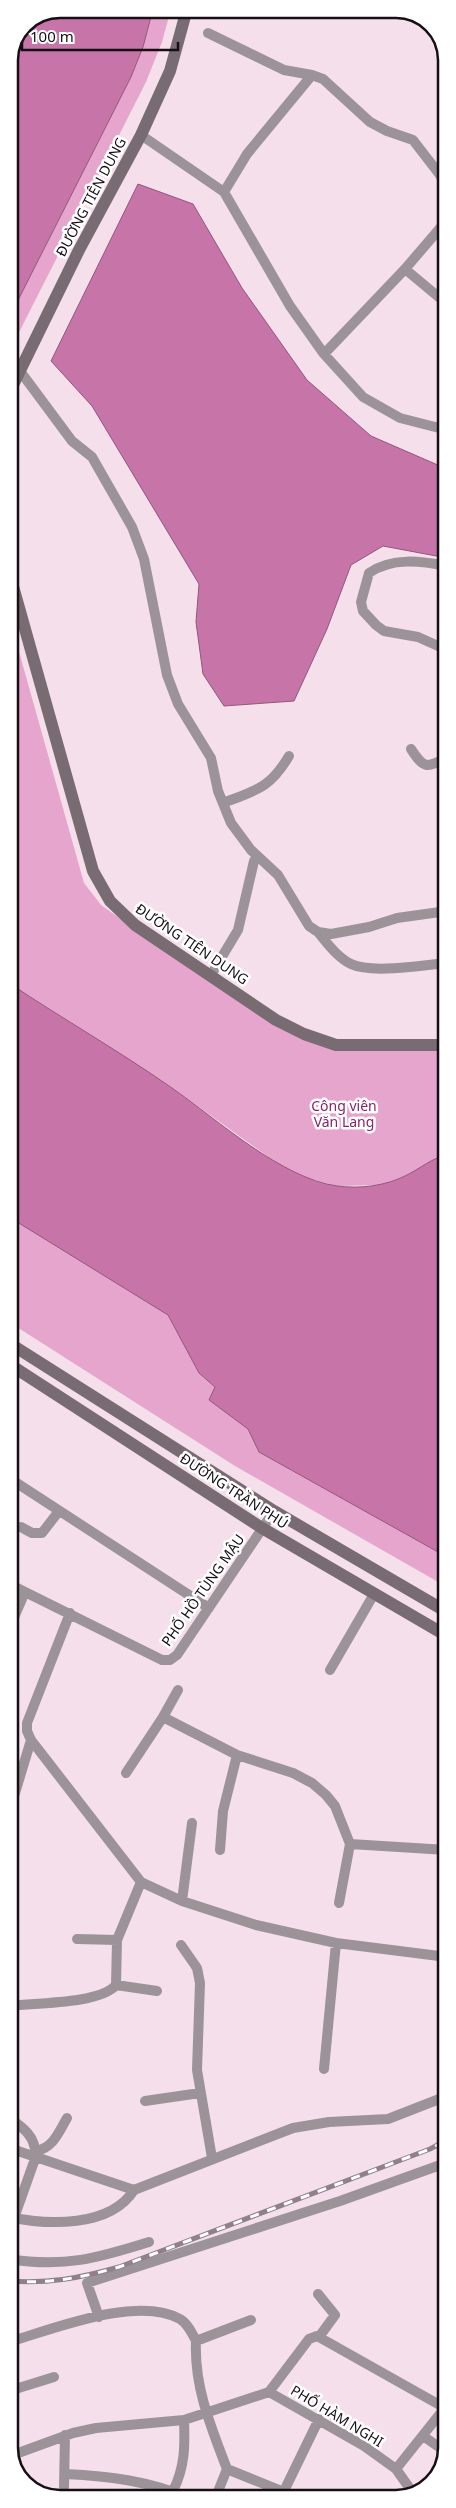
<svg xmlns="http://www.w3.org/2000/svg" width="456" height="2508" font-family="'Noto Sans',sans-serif">
<style>
.green{fill:#e6a5cc}
.water{fill:#c775a9;stroke:#92567c}
.lines{fill:none;stroke-linecap:round;stroke-linejoin:round}
.street{stroke:#9c9398;stroke-width:10}
.secondary{stroke:#786b72;stroke-width:12}
.rail-casing{stroke:#908089;stroke-width:5}
.rail{stroke:#fff;stroke-width:3;stroke-dasharray:9;stroke-linecap:butt}
.labels{text-anchor:middle;stroke-width:5;stroke-linejoin:round;paint-order:stroke}
.street-label{font-size:14px;fill:#160f13;stroke:#fff}
.park-label{font-size:14px;fill:#872569;stroke:#fff}
.rim{fill:none;stroke:#160f13;stroke-width:2.5}
</style>
<rect width="100%" height="100%" fill="#f5dfeb"/>
<path class="green" d="M 153,9 L 171,9 L 162,42 L 146,82 L 9,352 L 9,318 L 131,77 L 143,47 Z
M 9,616 L 84,883 L 101,905 L 166,951 L 302,1037 L 447,1045 L 447,1155 L 393,1182 L 378,1185 L 336,1186 L 305,1177 L 281,1166 L 171,1087 L 9,983 Z
M 9,1217 L 168,1315 L 199,1373 L 215,1387 L 209,1400 L 248,1429 L 259,1452 L 447,1557 L 447,1587 L 235,1466 L 9,1322 Z"/>
<path class="water" d="M 60,9 L 153,9 L 143,47 L 131,77 L 9,318 L 9,59 L 24,23 Z
M 379,9 C 397,9 426,11 435,30 Z
M 138,184 L 193,204 L 242,288 L 307,380 L 371,436 L 447,469 L 447,558 L 383,546 L 351,565 L 327,629 L 294,701 L 224,706 L 203,674 L 196,622 L 199,584 L 92,406 L 51,361 Z
M 9,983 C 63,1019 119,1051 172,1088 C 218,1120 281,1178 337,1186 C 360,1189 386,1186 407,1175 C 421,1168 432,1158 447,1155 L 447,1557 L 259,1452 L 248,1429 L 209,1400 L 215,1387 L 199,1373 L 168,1315 L 9,1217 Z"/>
<g class="lines">
<path class="street" d="M 208,33 L 284,70 L 312,75 L 323,79 L 370,122 L 387,131 L 413,140 L 440,175 L 447,189
M 141,135 L 224,192 L 290,306 L 324,354 L 363,397 L 400,418 L 447,430
M 224,192 L 247,154 L 312,75
M 405,269 L 447,304
M 324,354 L 405,269 L 447,220
M 20,371 L 72,441 L 92,457 L 132,527 L 144,559 L 167,675 L 178,704 L 211,758 L 218,791 L 231,823 L 251,850 L 278,875 L 309,926 L 318,932 L 331,934 L 369,927 L 397,918 L 447,911
M 447,566 C 421,561 392,557 369,573 L 361,602 L 363,611 L 376,625 L 384,631 L 418,637 L 447,650
M 411,749 C 424,769 426,768 447,758
M 223,803 C 257,790 270,788 289,756
M 318,932 C 327,943 337,957 351,964 C 372,974 422,965 447,963
M 211,975 L 238,930 L 254,861 L 257,856
M 9,1478 L 209,1608
M 21,1527 L 32,1533 L 42,1533 L 59,1511
M 9,1584 L 162,1660 L 170,1660 L 177,1655 L 274,1511
M 70,1613 L 27,1723 L 27,1731 L 31,1740 L 141,1882 L 182,1901 L 256,1925 L 336,1943 L 447,1957
M 9,1629 L 25,1592
M 330,1670 L 374,1594
M 178,1690 L 163,1717 L 237,1755 L 293,1773 L 312,1783 L 326,1795 L 335,1806 L 350,1844 L 339,1903
M 126,1773 L 163,1717
M 9,1813 L 31,1740
M 350,1844 L 447,1850
M 220,1850 L 223,1811 L 237,1755
M 182,1901 L 192,1823
M 77,1939 L 117,1940
M 181,1945 L 197,1968 L 200,1983 L 197,2070 L 212,2158
M 116,1985 L 157,1991
M 442,2005 L 447,1962
M 9,2006 C 35,2003 100,2004 116,1985 L 117,1940 L 141,1882
M 324,2069 L 336,1943
M 145,2101 L 200,2093
M 9,2118 C 24,2128 35,2136 36,2156 L 14,2218
M 9,2148 L 134,2190 L 293,2128 L 329,2122 L 388,2119 L 447,2096
M 36,2151 C 53,2148 59,2132 67,2118
M 446,2160 L 442,2169 L 447,2186
M 9,2217 C 47,2225 110,2228 134,2190
M 9,2259 C 64,2268 98,2258 149,2242
M 318,2294 L 335,2315 L 319,2337
M 99,2317 L 87,2283 L 340,2201 L 443,2164
M 196,2341 C 194,2387 211,2427 227,2469 L 215,2499
M 9,2342 C 53,2329 138,2295 180,2319 C 188,2324 192,2333 196,2341 L 251,2320
M 9,2391 L 54,2377
M 269,2392 L 309,2339 L 317,2336 L 445,2408
M 423,2436 L 446,2452
M 10,2456 L 73,2433 L 96,2428 L 184,2420 L 269,2392 L 364,2446 L 396,2469 L 413,2493
M 227,2469 L 301,2499
M 396,2469 L 447,2405
M 65,2474 C 108,2476 151,2481 191,2499
M 64,2487 L 65,2435
M 173,2491 C 185,2467 185,2446 184,2420
M 284,2491 L 319,2419"/>
<path class="secondary" d="M 9,393 L 79,250 L 141,135 L 170,71 L 187,9
M 9,572 L 93,871 L 110,901 L 135,925 L 276,1020 L 304,1034 L 336,1045 L 447,1045
M 9,1343 L 274,1511 L 447,1612
M 9,1364 L 262,1528 L 447,1636"/>
<g class="rail-casing">
<path id="rail" d="M 9,2281 C 49,2284 80,2278 119,2267 L 430,2149 L 447,2140"/>
</g>
<use href="#rail" class="rail"/>
</g>
<g class="labels">
<g class="street-label">
<text transform="translate(91 197) rotate(-62)" y="5">ĐƯỜNG TIÊN DUNG</text>
<text transform="translate(192 944) rotate(34)" y="5">ĐƯỜNG TIÊN DUNG</text>
<text transform="translate(234 1491) rotate(33)" y="5">ĐƯỜNG TRẦN PHÚ</text>
<text transform="translate(203 1590) rotate(-55)" y="5">PHỐ HỒ TÙNG MẬU</text>
<text transform="translate(337 2416) rotate(31)" y="5">PHỐ HÀM NGHI</text>
</g>
<g class="park-label">
<text x="344" y="1111">Công viên<tspan x="344" dy="16">Văn Lang</tspan></text>
</g>
</g>
<path d="M0 0H456V2508H0ZM60 18H396A42 42 0 0 1 438 60V2448A42 42 0 0 1 396 2490H60A42 42 0 0 1 18 2448V60A42 42 0 0 1 60 18Z" fill="#fff" fill-rule="evenodd"/>
<path class="rim" d="M60 18H396A42 42 0 0 1 438 60V2448A42 42 0 0 1 396 2490H60A42 42 0 0 1 18 2448V60A42 42 0 0 1 60 18Z"/>
<path d="M22 42v8h156v-8" fill="none" stroke="#160f13" stroke-width="2.5"/>
<text x="30" y="42" font-size="15" fill="#160f13" stroke="#ffffff" stroke-width="4" paint-order="stroke">100 m</text>
</svg>
